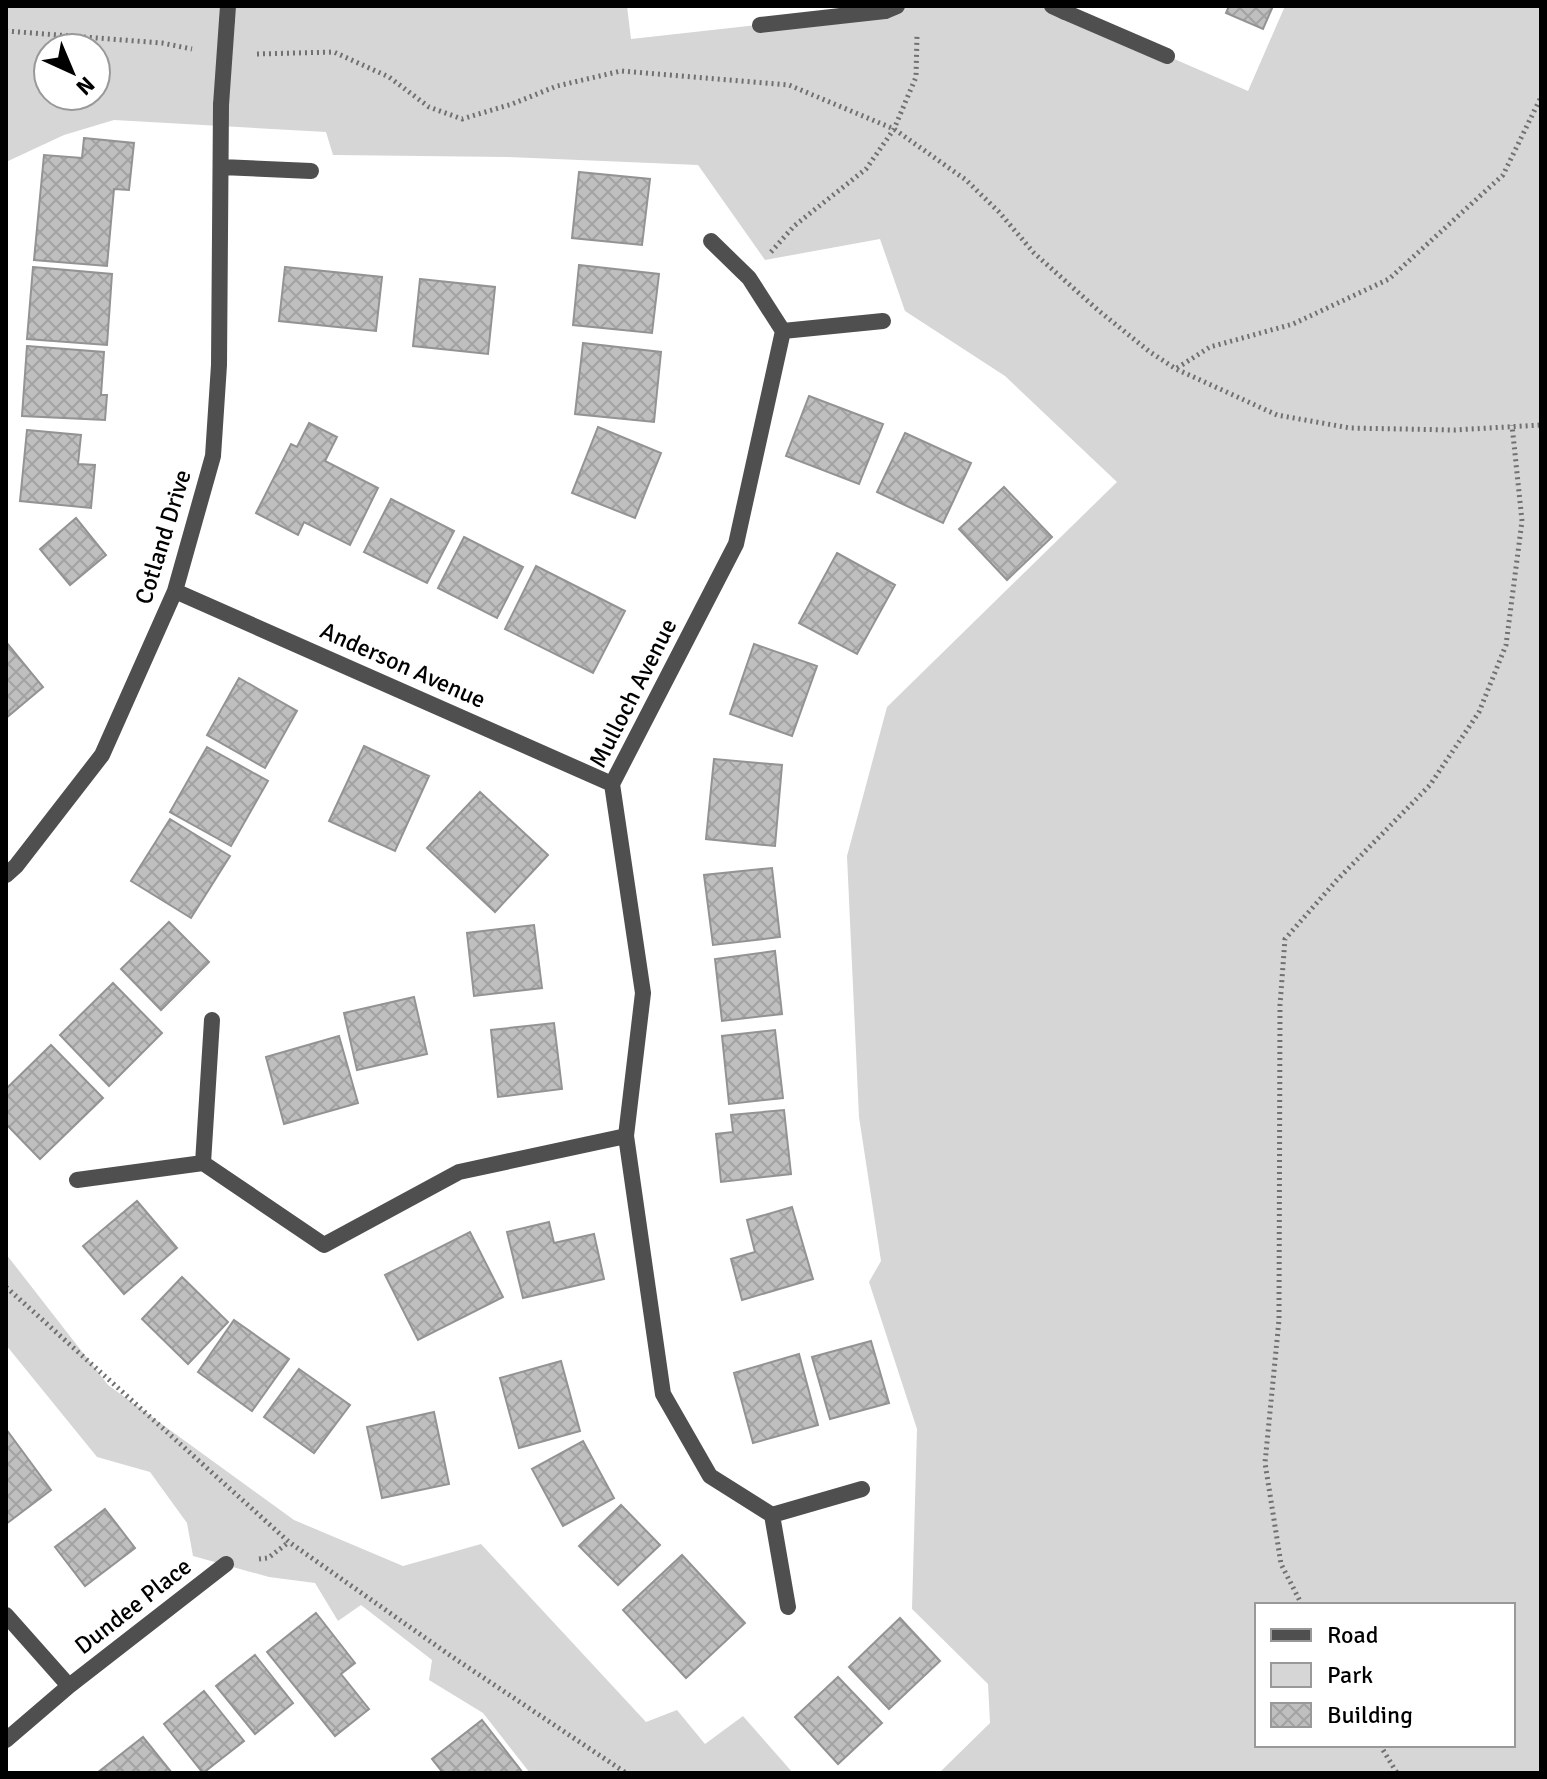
<svg xmlns="http://www.w3.org/2000/svg" width="1547" height="1779" font-family="Signika,sans-serif">
<style>
.park{fill:#d6d6d6;fill-rule:evenodd}
.building{fill:url(#building-cross-hatch);stroke:#939393;stroke-width:2}
.lines{fill:none;stroke-linecap:round;stroke-linejoin:round}
.path{stroke:#717171;stroke-width:5;stroke-dasharray:2 4;stroke-linecap:butt}
.service{stroke:#4f4f4f;stroke-width:16}
.pedestrian{stroke:#4f4f4f;stroke-width:16}
.minor{stroke:#4f4f4f;stroke-width:16}
.labels{text-anchor:middle;stroke-width:6;stroke-linejoin:round;paint-order:stroke}
.street-label{font-size:24px;fill:#000;stroke:#fff}
</style>
<defs>
<pattern id="building-cross-hatch" width="8" height="8" patternUnits="userSpaceOnUse" patternTransform="scale(2)"><rect width="8" height="8" fill="#bfbfbf"/><path d="M0 0l8 8M0 8l8-8" fill="none" stroke="#a2a2a2"/></pattern>
</defs>
<rect width="100%" height="100%" fill="#fff"/>
<path class="park" d="M 6,6 L 627,6 L 631,39 L 885,11 L 897,6 L 1052,6 L 1248,91 L 1285,6 L 1541,6 L 1541,1773 L 939,1773 L 990,1723 L 988,1684 L 912,1609 L 917,1429 L 869,1282 L 881,1261 L 859,1117 L 847,856 L 887,707 L 1117,482 L 1005,376 L 905,311 L 880,239 L 765,260 L 698,165 L 508,157 L 333,155 L 326,132 L 114,120 L 64,135 L 6,162 ZM 48,48 L 96,48 L 96,96 L 48,96 ZM 1257,1605 L 1513,1605 L 1513,1745 L 1257,1745 Z
M 6,1254 L 108,1385 L 294,1520 L 403,1566 L 481,1544 L 646,1722 L 677,1710 L 705,1744 L 743,1716 L 793,1773 L 530,1773 L 483,1713 L 429,1680 L 432,1660 L 361,1605 L 338,1621 L 315,1583 L 269,1577 L 193,1556 L 187,1523 L 150,1472 L 97,1457 L 6,1345 Z"/>
<path class="building" d="M 1229,6 L 1273,6 L 1263,29 L 1226,13 Z
M 84,138 L 134,143 L 129,190 L 114,189 L 107,266 L 34,260 L 44,155 L 82,158 Z
M 579,172 L 650,179 L 642,245 L 572,238 Z
M 579,265 L 659,274 L 652,333 L 573,325 Z
M 33,267 L 112,274 L 107,345 L 27,339 Z
M 285,267 L 382,277 L 376,331 L 279,321 Z
M 420,279 L 495,287 L 488,354 L 413,346 Z
M 583,343 L 661,352 L 654,422 L 575,414 Z
M 27,346 L 104,352 L 101,395 L 107,395 L 105,420 L 22,416 Z
M 809,396 L 883,424 L 859,484 L 786,456 Z
M 309,423 L 337,437 L 325,461 L 378,488 L 350,545 L 304,522 L 298,535 L 256,513 L 291,444 L 297,447 Z
M 598,427 L 661,453 L 635,518 L 572,493 Z
M 27,430 L 81,435 L 78,464 L 95,465 L 91,508 L 20,501 Z
M 905,433 L 971,463 L 943,523 L 877,492 Z
M 1004,487 L 1052,537 L 1007,580 L 959,529 Z
M 391,499 L 454,531 L 427,583 L 364,552 Z
M 76,518 L 106,555 L 70,585 L 40,549 Z
M 464,537 L 523,567 L 497,618 L 438,588 Z
M 837,553 L 895,585 L 857,654 L 799,623 Z
M 536,566 L 625,611 L 593,673 L 505,629 Z
M 6,642 L 43,687 L 6,718 Z
M 754,644 L 817,666 L 792,736 L 730,714 Z
M 239,678 L 297,711 L 265,768 L 207,735 Z
M 364,746 L 429,776 L 395,851 L 329,821 Z
M 207,747 L 268,781 L 231,846 L 170,812 Z
M 714,759 L 782,765 L 775,846 L 706,839 Z
M 480,792 L 548,855 L 495,912 L 427,848 Z
M 170,819 L 230,856 L 191,918 L 131,881 Z
M 772,868 L 780,937 L 713,945 L 704,875 Z
M 169,922 L 209,962 L 161,1010 L 121,969 Z
M 534,925 L 542,988 L 474,996 L 467,933 Z
M 775,951 L 782,1014 L 722,1021 L 715,959 Z
M 113,983 L 162,1033 L 109,1086 L 60,1035 Z
M 414,997 L 427,1054 L 357,1070 L 344,1013 Z
M 554,1023 L 562,1089 L 498,1097 L 491,1030 Z
M 775,1030 L 783,1098 L 729,1104 L 722,1036 Z
M 339,1036 L 358,1103 L 284,1124 L 266,1057 Z
M 51,1045 L 103,1098 L 40,1159 L 6,1124 L 6,1089 Z
M 784,1110 L 791,1174 L 721,1182 L 716,1134 L 733,1132 L 731,1115 Z
M 137,1201 L 177,1248 L 124,1294 L 83,1246 Z
M 792,1207 L 813,1279 L 742,1300 L 731,1259 L 755,1252 L 747,1220 Z
M 549,1222 L 554,1243 L 594,1234 L 604,1279 L 523,1298 L 507,1232 Z
M 470,1232 L 503,1297 L 418,1340 L 385,1275 Z
M 182,1277 L 228,1322 L 188,1364 L 142,1319 Z
M 234,1320 L 289,1359 L 252,1411 L 198,1372 Z
M 871,1341 L 889,1403 L 830,1419 L 812,1357 Z
M 799,1354 L 818,1425 L 753,1443 L 734,1373 Z
M 561,1361 L 580,1431 L 519,1448 L 500,1378 Z
M 299,1369 L 350,1405 L 314,1453 L 264,1417 Z
M 434,1412 L 449,1484 L 382,1498 L 367,1427 Z
M 6,1429 L 51,1490 L 6,1524 Z
M 583,1441 L 614,1498 L 563,1526 L 532,1469 Z
M 621,1505 L 660,1545 L 618,1585 L 579,1546 Z
M 105,1509 L 135,1548 L 85,1586 L 55,1547 Z
M 682,1555 L 745,1623 L 686,1678 L 623,1610 Z
M 316,1613 L 355,1663 L 341,1674 L 369,1709 L 335,1736 L 267,1652 Z
M 900,1618 L 940,1661 L 889,1709 L 849,1667 Z
M 255,1655 L 293,1703 L 255,1734 L 216,1686 Z
M 838,1677 L 882,1723 L 838,1764 L 795,1717 Z
M 204,1691 L 244,1741 L 203,1773 L 164,1724 Z
M 482,1720 L 523,1773 L 443,1773 L 432,1759 Z
M 143,1737 L 172,1773 L 97,1773 Z"/>
<g class="lines">
<path class="path" d="M 6,31 L 162,43 L 192,49
M 257,54 L 334,52 L 389,77 L 429,107 L 462,119 L 512,104 L 557,86 L 621,71 L 789,85 L 894,129 L 966,180 L 999,212 L 1034,253 L 1099,311 L 1150,352 L 1176,369 L 1277,415 L 1350,428 L 1454,430 L 1541,425
M 771,252 L 794,226 L 866,169 L 894,129 L 916,77 L 917,35
M 1177,368 L 1210,347 L 1293,324 L 1389,279 L 1503,175 L 1541,97
M 6,1287 L 289,1542 L 451,1656 L 626,1773
M 259,1559 L 268,1558 L 289,1542
M 1302,1605 L 1281,1564 L 1265,1463 L 1279,1320 L 1280,1005 L 1285,939 L 1336,881 L 1430,785 L 1479,712 L 1506,645 L 1522,521 L 1512,425
M 1380,1745 L 1397,1773"/>
<path class="service" d="M 1065,12 L 1167,56
M 760,25 L 885,11"/>
<path class="pedestrian" d="M 221,105 L 227,20"/>
<path class="minor" d="M 1052,6 L 1065,12
M 885,11 L 897,6
M 227,20 L 228,6
M 221,167 L 311,171
M 711,241 L 749,278 L 783,331 L 736,544 L 612,784 L 643,993 L 626,1136 L 663,1394 L 710,1476 L 772,1515 L 788,1607
M 783,331 L 883,321
M 175,591 L 612,784
M 6,875 L 16,866 L 102,755 L 175,591 L 213,456 L 219,365 L 221,105
M 212,1020 L 203,1163 L 324,1245 L 459,1172 L 626,1136
M 77,1180 L 203,1163
M 772,1515 L 862,1489
M 6,1615 L 69,1686
M 6,1740 L 69,1686 L 226,1564"/>
</g>
<g class="labels">
<g class="street-label">
<text transform="translate(163 537) rotate(-73)" y="8">Cotland Drive</text>
<text transform="translate(403 665) rotate(24)" y="8">Anderson Avenue</text>
<text transform="translate(633 693) rotate(-63)" y="8">Mulloch Avenue</text>
<text transform="translate(133 1606) rotate(-38)" y="8">Dundee Place</text>
</g>
</g>
<rect width="1547" height="1779" fill="none" stroke="#000000" stroke-width="16"/>
<rect x="1255" y="1603" width="260" height="144" fill="#ffffff" stroke="#999999" stroke-width="2"/>
<rect x="1271" y="1629" width="40" height="12" fill="#4f4f4f" stroke="#999999" stroke-width="2"/>
<text x="1327" y="1643" font-size="24" fill="#000000">Road</text>
<rect x="1271" y="1663" width="40" height="24" fill="#d6d6d6" stroke="#999999" stroke-width="2"/>
<text x="1327" y="1683" font-size="24" fill="#000000">Park</text>
<rect x="1271" y="1703" width="40" height="24" fill="url(#building-cross-hatch)" stroke="#999999" stroke-width="2"/>
<text x="1327" y="1723" font-size="24" fill="#000000">Building</text>
<g transform="translate(72 72) rotate(136)"><circle r="38" fill="#ffffff" stroke="#999999" stroke-width="2"/>
<path d="M0-6L14 30L0 20L-14 30Z" fill="#000000"/>
<text y="-12" font-size="22" font-weight="bold" text-anchor="middle" fill="#000000">N</text>
</g>
</svg>
